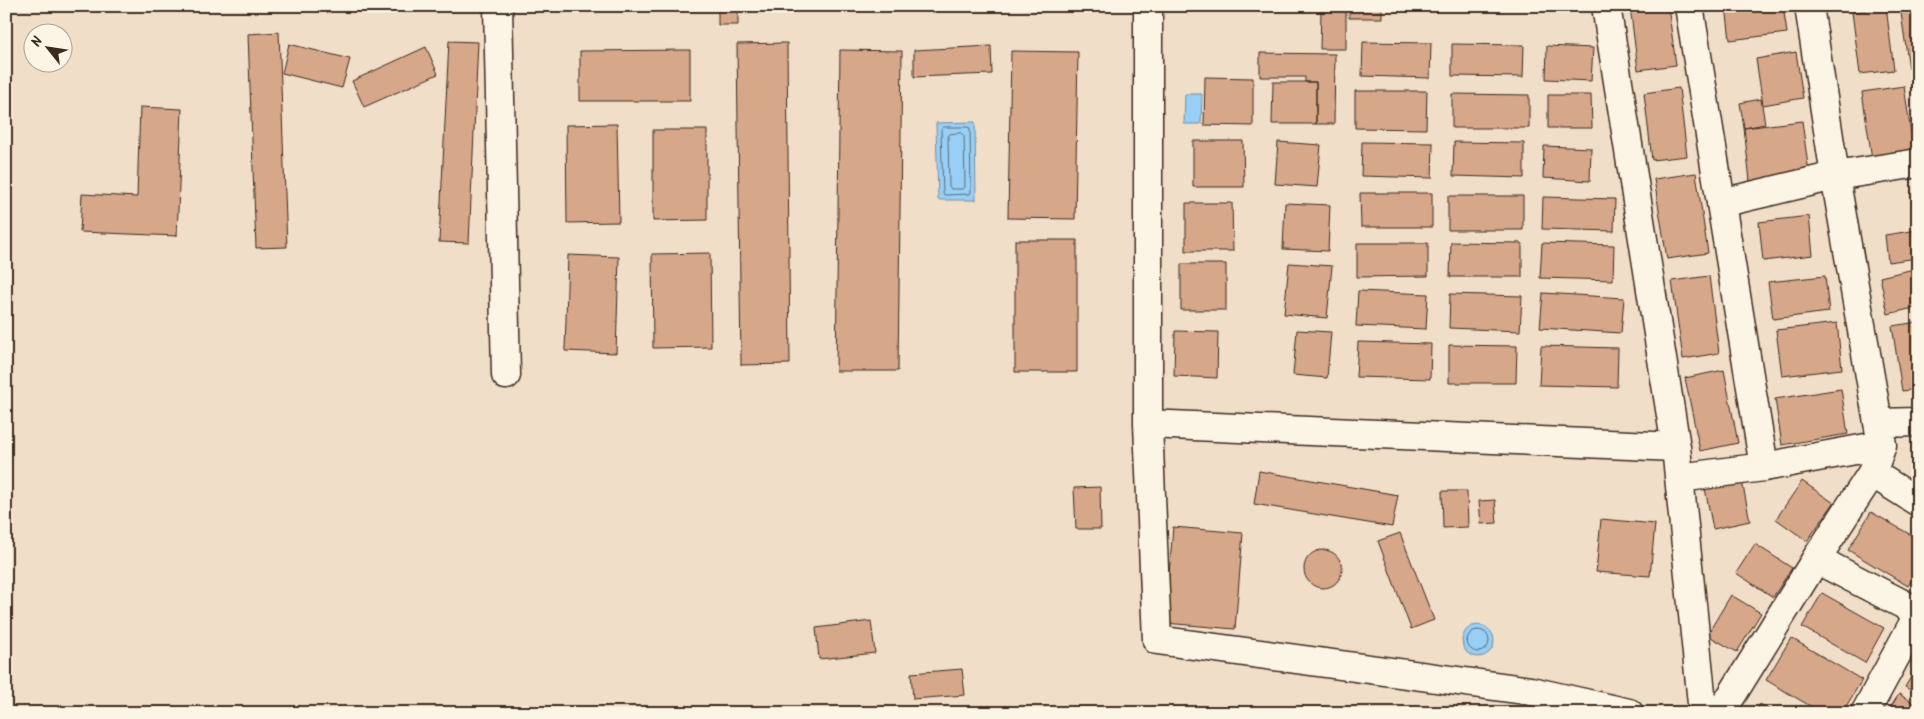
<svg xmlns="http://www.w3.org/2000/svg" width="1924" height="719" font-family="Kalam,sans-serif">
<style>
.water{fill:#97cff6;stroke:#728da0}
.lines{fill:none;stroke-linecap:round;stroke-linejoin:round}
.shore{stroke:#606c74;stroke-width:1}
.building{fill:#d7a789;stroke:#3b2a1e}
.minor-casing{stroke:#3b2a1e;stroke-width:31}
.minor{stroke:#fcf5e5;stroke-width:28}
</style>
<rect width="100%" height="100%" fill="#f1dec9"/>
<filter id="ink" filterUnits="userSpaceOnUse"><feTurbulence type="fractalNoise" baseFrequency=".02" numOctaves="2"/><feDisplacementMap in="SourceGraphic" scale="10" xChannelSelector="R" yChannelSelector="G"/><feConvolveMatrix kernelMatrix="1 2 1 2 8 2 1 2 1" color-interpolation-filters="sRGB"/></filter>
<g filter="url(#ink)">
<path class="water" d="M 1185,94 L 1202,94 L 1201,124 L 1184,124 Z
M 975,122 L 976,200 L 938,200 L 936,123 Z
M1462 641a16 16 0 1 1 32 0a16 16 0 1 1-32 0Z"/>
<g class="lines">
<path class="shore" d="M 944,127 L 967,127 L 970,128 L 971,192 L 970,194 L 945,195 L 943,194 L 941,130 Z
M 961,133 L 964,136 L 965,187 L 963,189 L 951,189 L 949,186 L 948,136 L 950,134 Z
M1467 641a11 11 0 1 1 22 0a11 11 0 1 1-22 0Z"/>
</g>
<path class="building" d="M 718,6 L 738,6 L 738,25 L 718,25 Z
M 1183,6 L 1346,6 L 1346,49 L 1320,49 L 1321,9 L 1183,8 Z
M 1349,6 L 1382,6 L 1382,18 L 1349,18 Z
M 1630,6 L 1668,6 L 1676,65 L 1638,70 Z
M 1726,6 L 1783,6 L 1787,33 L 1730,40 Z
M 1900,6 L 1918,6 L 1918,68 L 1909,69 Z
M 1886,7 L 1894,70 L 1860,74 L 1852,12 Z
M 279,32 L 287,247 L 256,248 L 248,34 Z
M 449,41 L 478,42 L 469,243 L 439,242 Z
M 1363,42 L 1431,43 L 1430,78 L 1362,76 Z
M 787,43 L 790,364 L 741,365 L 737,44 Z
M 289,44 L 350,59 L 342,88 L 282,73 Z
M 1452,44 L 1524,45 L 1523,77 L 1452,76 Z
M 991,46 L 992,74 L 914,77 L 914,50 Z
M 1547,46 L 1593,48 L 1591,81 L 1546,79 Z
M 426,47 L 438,74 L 364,107 L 352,81 Z
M 690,50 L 690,101 L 580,101 L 580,51 Z
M 840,50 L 902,51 L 898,371 L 836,371 Z
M 1011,51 L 1078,52 L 1075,219 L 1008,218 Z
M 1796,52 L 1803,98 L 1763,105 L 1756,59 Z
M 1260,53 L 1335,54 L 1334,124 L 1316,124 L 1316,82 L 1305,82 L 1305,77 L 1260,77 Z
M 1205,77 L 1253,78 L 1253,126 L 1204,125 Z
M 1273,82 L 1316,82 L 1316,124 L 1272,124 Z
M 1904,86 L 1914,153 L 1872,159 L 1862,92 Z
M 1679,88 L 1687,156 L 1652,160 L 1644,93 Z
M 1355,91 L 1427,91 L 1426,129 L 1355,128 Z
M 1452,94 L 1529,95 L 1529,128 L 1452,128 Z
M 1548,95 L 1591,95 L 1592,128 L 1548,128 Z
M 1761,99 L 1765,124 L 1744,128 L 1740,103 Z
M 140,107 L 182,109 L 177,236 L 80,232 L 82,194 L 137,197 Z
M 1802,121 L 1809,173 L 1750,181 L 1744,128 Z
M 617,124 L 619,222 L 567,223 L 566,125 Z
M 653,130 L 707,130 L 707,220 L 653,221 Z
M 1193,141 L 1243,141 L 1244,187 L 1193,187 Z
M 1278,142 L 1321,145 L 1317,187 L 1275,184 Z
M 1362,142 L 1433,143 L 1432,178 L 1361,176 Z
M 1454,142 L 1524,143 L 1524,178 L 1453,176 Z
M 1544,146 L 1591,148 L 1590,181 L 1543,178 Z
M 1696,173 L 1708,253 L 1667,259 L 1654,179 Z
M 1360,193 L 1432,193 L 1432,227 L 1361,227 Z
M 1448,196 L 1523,196 L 1523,230 L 1448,230 Z
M 1543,197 L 1615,199 L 1614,231 L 1542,229 Z
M 1186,203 L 1232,203 L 1233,251 L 1186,251 Z
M 1285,203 L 1330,205 L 1328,251 L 1283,249 Z
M 1809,216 L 1813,255 L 1763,261 L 1759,222 Z
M 1918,230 L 1918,258 L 1888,262 L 1885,235 Z
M 1015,240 L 1077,240 L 1077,372 L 1015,372 Z
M 1451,242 L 1522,243 L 1522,277 L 1450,277 Z
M 1357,243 L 1428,243 L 1428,276 L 1357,277 Z
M 1542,243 L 1614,245 L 1613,280 L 1540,278 Z
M 710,253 L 711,347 L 653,348 L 652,254 Z
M 568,255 L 619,257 L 616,353 L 565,351 Z
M 1289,263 L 1332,266 L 1327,318 L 1284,314 Z
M 1181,264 L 1226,264 L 1226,310 L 1181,310 Z
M 1918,268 L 1918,307 L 1888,314 L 1880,277 Z
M 1709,276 L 1719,353 L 1683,359 L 1672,281 Z
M 1825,276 L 1829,312 L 1773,319 L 1768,282 Z
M 1358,291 L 1428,294 L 1426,329 L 1356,326 Z
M 1543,293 L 1624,298 L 1621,333 L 1540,328 Z
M 1450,294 L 1522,296 L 1520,331 L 1449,328 Z
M 1918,322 L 1918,389 L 1902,391 L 1892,326 Z
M 1837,323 L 1842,369 L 1782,376 L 1776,330 Z
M 1297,330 L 1331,332 L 1327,378 L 1293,375 Z
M 1175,331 L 1218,332 L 1217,378 L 1174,376 Z
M 1358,342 L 1431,344 L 1430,379 L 1356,377 Z
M 1449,345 L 1517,346 L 1516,383 L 1449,383 Z
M 1541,346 L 1618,348 L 1617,387 L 1539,385 Z
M 1724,370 L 1738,443 L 1700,451 L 1685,378 Z
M 1841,389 L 1848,434 L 1782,445 L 1775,399 Z
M 1259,471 L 1398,495 L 1392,527 L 1254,504 Z
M 1741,476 L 1750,521 L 1713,529 L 1704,483 Z
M 1802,481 L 1834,503 L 1807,541 L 1776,519 Z
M 1100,487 L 1101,529 L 1076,529 L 1074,488 Z
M 1442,491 L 1467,491 L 1468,527 L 1443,528 Z
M 1495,500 L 1497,523 L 1481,524 L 1479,501 Z
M 1871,512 L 1918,539 L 1918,569 L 1908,586 L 1848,550 Z
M 1601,519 L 1655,524 L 1650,576 L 1596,572 Z
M 1173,527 L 1243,533 L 1235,629 L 1165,623 Z
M 1400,533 L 1434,620 L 1411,629 L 1378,541 Z
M 1755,544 L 1792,568 L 1773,597 L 1736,573 Z
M1304 569a19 19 0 1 1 38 0a19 19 0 1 1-38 0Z
M 1822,593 L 1884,628 L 1865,663 L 1802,627 Z
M 1731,595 L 1761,613 L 1737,652 L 1707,635 Z
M 871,621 L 875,653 L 819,659 L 816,628 Z
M 1791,638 L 1862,680 L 1842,713 L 1822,713 L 1766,680 Z
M 1918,665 L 1918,694 L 1905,687 Z
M 962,669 L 965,695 L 913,699 L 911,673 Z
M 1899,694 L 1918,706 L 1918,713 L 1887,713 Z
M 1760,704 L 1775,713 L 1755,713 Z"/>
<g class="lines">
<g class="minor-casing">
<path id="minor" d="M 498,6 L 506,375
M 1148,6 L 1148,424 L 1676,447 L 1703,713
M 1606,6 L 1676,447
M 1689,6 L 1721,203 L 1835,176 L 1918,163
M 1809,6 L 1835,176 L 1882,445 L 1872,473 L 1918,502
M 1721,203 L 1764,467
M 1878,423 L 1918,422
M 1148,424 L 1157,640 L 1531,691 L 1629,713
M 1679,478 L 1764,467 L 1882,445
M 1816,559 L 1918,612
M 1715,713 L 1722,711 L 1816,559 L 1872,473
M 1865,713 L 1918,615"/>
</g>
<use href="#minor" class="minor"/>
</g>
</g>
<rect width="1924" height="719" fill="none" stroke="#fcf5e5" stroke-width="25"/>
<rect x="12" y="12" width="1899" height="694" fill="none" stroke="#3b2a1e" stroke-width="2" filter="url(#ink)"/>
<g transform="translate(48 48) rotate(300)"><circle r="24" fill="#fcf5e5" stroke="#afa495"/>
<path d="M0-4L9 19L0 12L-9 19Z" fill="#3b2a1e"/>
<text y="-8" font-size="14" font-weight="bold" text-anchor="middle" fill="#3b2a1e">N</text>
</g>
</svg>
